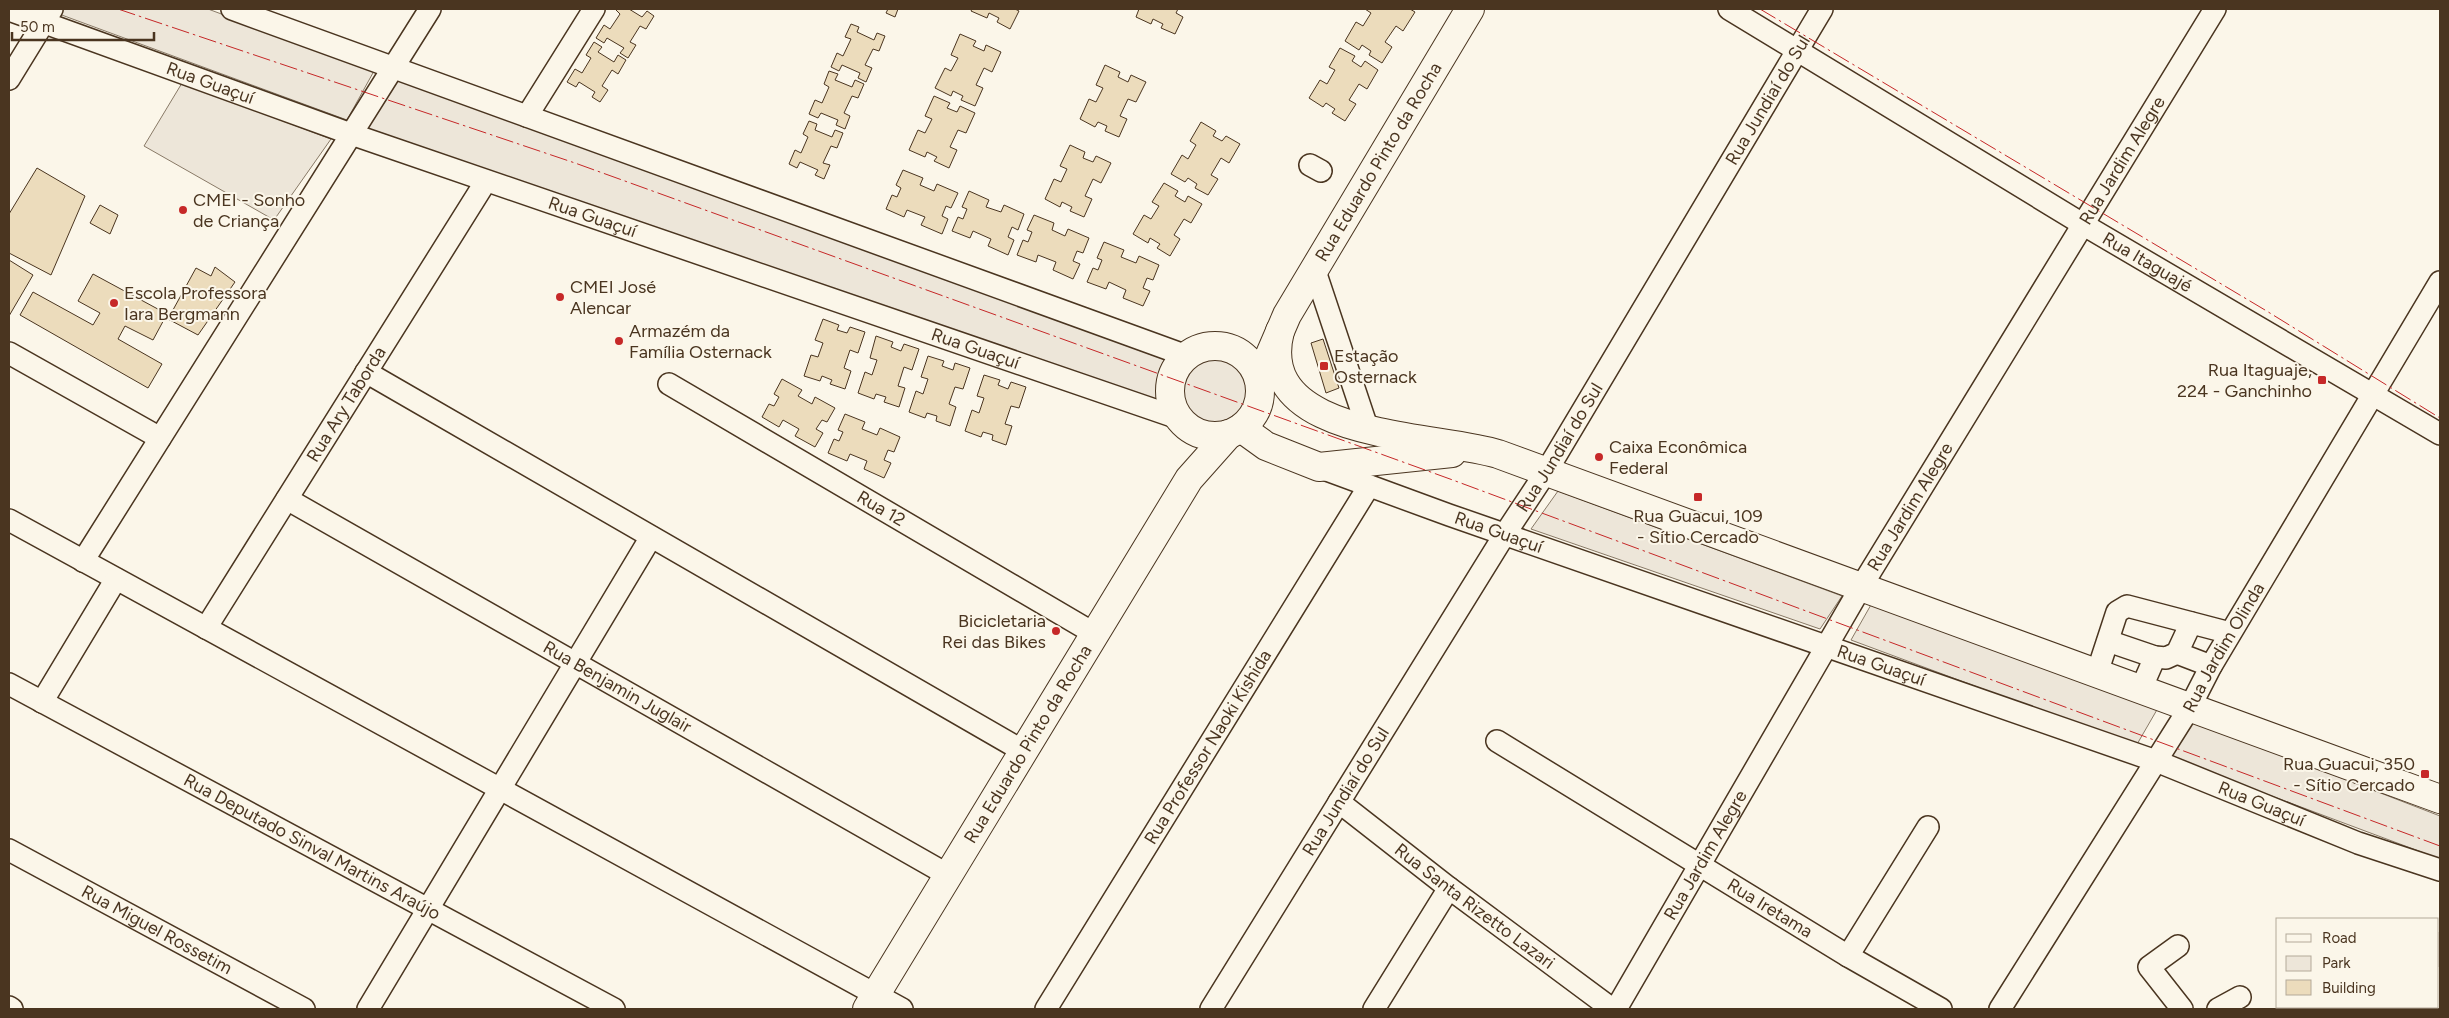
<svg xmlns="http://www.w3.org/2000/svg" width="2449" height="1018" font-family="Figtree,sans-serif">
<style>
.green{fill:#ede6d9;stroke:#887966}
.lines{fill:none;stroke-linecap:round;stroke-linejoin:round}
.river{stroke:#dcd4c6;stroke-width:34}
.building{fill:#ecdcbc;stroke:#4a3520}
.minor-casing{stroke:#4a3520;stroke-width:24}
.major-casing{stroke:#4a3520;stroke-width:30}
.minor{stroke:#fbf6e9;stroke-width:21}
.major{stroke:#fbf6e9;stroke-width:28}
.power{stroke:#c62828;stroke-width:1;stroke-dasharray:18 4 2.5 4;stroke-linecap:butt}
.poi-dot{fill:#c62828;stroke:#fbf6e9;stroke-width:2}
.labels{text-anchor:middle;stroke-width:4;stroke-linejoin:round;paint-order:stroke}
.street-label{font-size:18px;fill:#4a3520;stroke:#fbf6e9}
.poi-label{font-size:18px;fill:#4a3520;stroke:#fbf6e9;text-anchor:start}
</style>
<rect width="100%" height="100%" fill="#fbf6e9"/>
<path class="green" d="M 62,9 L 208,9 L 374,71 L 347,120 L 59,14 Z
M 398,79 L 1166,360 L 1157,402 L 367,128 Z
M 182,83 L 331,139 L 274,220 L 144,146 Z
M1176 392a38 38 0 1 1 76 0a38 38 0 1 1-76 0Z
M 1558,491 L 1842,596 L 1820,629 L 1531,529 Z
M 1872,603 L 2158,708 L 2136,746 L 1851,640 Z
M 2194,721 L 2440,816 L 2440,859 L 2170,758 Z"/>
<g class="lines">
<path class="river" d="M 2438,950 L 2440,949
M 2321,1009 L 2323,1007"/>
</g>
<path class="building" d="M 615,9 L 629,9 L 642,17 L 647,11 L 654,16 L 646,29 L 640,26 L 630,42 L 636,45 L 628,58 L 620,53 L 624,48 L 607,38 L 604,43 L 596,38 L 604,25 L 610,29 L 620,14 Z
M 888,9 L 898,9 L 895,17 L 886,13 Z
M 972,9 L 1015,9 L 1019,11 L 1010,29 L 997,22 L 999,18 L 989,13 L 987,18 L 971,11 Z
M 1139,9 L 1178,9 L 1176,13 L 1183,17 L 1175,34 L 1161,28 L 1163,24 L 1153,19 L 1151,24 L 1136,17 Z
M 1365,9 L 1410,9 L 1415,12 L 1403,31 L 1396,26 L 1385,42 L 1392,47 L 1382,63 L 1369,55 L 1371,51 L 1362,45 L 1359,50 L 1345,41 L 1356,22 L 1363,26 L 1371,13 Z
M 851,24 L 859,27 L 857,32 L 874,40 L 877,33 L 885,36 L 879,51 L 873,49 L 865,65 L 872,68 L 866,82 L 858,78 L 860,73 L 842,65 L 839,71 L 831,67 L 837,53 L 843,56 L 851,39 L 845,37 Z
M 960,34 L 976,41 L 973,46 L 984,51 L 986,45 L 1001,52 L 992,72 L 984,68 L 976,85 L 983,88 L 975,106 L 961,100 L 963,96 L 953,91 L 951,96 L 935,88 L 945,68 L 951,71 L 958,58 L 951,55 Z
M 594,42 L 602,47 L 598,52 L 614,62 L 618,55 L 626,60 L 618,74 L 612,70 L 602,86 L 608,90 L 600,102 L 592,97 L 595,92 L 579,82 L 576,87 L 567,82 L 575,69 L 582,73 L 591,58 L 586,55 Z
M 1340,48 L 1355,56 L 1352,61 L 1361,67 L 1365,61 L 1378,70 L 1367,89 L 1359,84 L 1349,100 L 1356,104 L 1345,121 L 1332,113 L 1335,109 L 1326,103 L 1323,107 L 1309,98 L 1320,80 L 1327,84 L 1335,70 L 1329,67 Z
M 1105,65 L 1120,72 L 1118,77 L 1128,82 L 1131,75 L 1146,82 L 1136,102 L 1128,99 L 1120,116 L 1127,119 L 1119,137 L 1105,131 L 1107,126 L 1098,122 L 1095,127 L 1080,119 L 1089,99 L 1096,102 L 1103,88 L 1096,85 Z
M 829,71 L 838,74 L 835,80 L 852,87 L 855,80 L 864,84 L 858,98 L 852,96 L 844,113 L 850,116 L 845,129 L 836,125 L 838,120 L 821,113 L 818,118 L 809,114 L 815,100 L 822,103 L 829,87 L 824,84 Z
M 934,96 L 950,103 L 947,108 L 957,112 L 960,106 L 975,113 L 966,133 L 958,130 L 950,147 L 957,150 L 949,168 L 934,161 L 937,157 L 927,152 L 925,157 L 909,150 L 918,130 L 925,133 L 932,119 L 925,116 Z
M 809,121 L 817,124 L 815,130 L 832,137 L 835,130 L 843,133 L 837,148 L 831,146 L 823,163 L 830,165 L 824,179 L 815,175 L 818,170 L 800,162 L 797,168 L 789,164 L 795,150 L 801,153 L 808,137 L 803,134 Z
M 1201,122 L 1216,131 L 1213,136 L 1222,141 L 1226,136 L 1240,144 L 1229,163 L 1221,158 L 1211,175 L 1218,179 L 1208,195 L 1195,188 L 1197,184 L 1188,178 L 1185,182 L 1171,174 L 1182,155 L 1188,159 L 1196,145 L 1190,141 Z
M 1070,145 L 1085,152 L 1083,158 L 1093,162 L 1096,156 L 1111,163 L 1101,183 L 1093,179 L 1085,196 L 1092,199 L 1084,217 L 1070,211 L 1072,207 L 1062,202 L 1060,207 L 1045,199 L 1054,179 L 1061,182 L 1067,169 L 1060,166 Z
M 37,168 L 85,196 L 51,275 L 9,253 L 9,214 Z
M 903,170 L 923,178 L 920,185 L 934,191 L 937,184 L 958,193 L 951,208 L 946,206 L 942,216 L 948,219 L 942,234 L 921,225 L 925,217 L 907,210 L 904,217 L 886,209 L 892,195 L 897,197 L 901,188 L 896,185 Z
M 1164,183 L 1178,191 L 1175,196 L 1185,202 L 1188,196 L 1202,204 L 1191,223 L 1184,219 L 1174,235 L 1180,239 L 1170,256 L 1157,248 L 1160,244 L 1150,238 L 1148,243 L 1133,234 L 1144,215 L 1151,219 L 1159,206 L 1152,202 Z
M 969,191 L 989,200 L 986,207 L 1001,212 L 1004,205 L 1024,214 L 1018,230 L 1012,227 L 1008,237 L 1014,240 L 1008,255 L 988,246 L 991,239 L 973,231 L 970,238 L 952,231 L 958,217 L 963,219 L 967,209 L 962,207 Z
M 100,205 L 118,215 L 110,234 L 90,223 Z
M 1034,215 L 1054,223 L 1052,230 L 1065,236 L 1068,229 L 1089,238 L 1083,253 L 1077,251 L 1073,261 L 1080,264 L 1073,279 L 1053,270 L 1056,262 L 1038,255 L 1036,262 L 1017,255 L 1023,240 L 1028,242 L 1032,232 L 1027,230 Z
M 1104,242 L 1124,250 L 1121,257 L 1136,263 L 1139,256 L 1159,265 L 1153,280 L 1147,278 L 1143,288 L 1150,291 L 1143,306 L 1123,298 L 1126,290 L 1109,282 L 1106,289 L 1087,282 L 1093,268 L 1098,270 L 1102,260 L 1097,258 Z
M 9,260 L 33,275 L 9,316 Z
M 215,267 L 235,282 L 198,335 L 168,319 L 196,268 L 211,276 Z
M 93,274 L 167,314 L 153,340 L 125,326 L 118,339 L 162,364 L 148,388 L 20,315 L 33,292 L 93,325 L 100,313 L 78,301 Z
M 823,319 L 839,325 L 837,330 L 847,333 L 850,327 L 865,332 L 858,353 L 850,350 L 844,368 L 851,371 L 845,389 L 830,384 L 832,380 L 822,376 L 820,381 L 804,376 L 811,355 L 818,357 L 823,343 L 815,340 Z
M 876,336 L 893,342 L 891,347 L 901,351 L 904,344 L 919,349 L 912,370 L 904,367 L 898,386 L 905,388 L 899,407 L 884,402 L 886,397 L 876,394 L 874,399 L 858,393 L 865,372 L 872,375 L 877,360 L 870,358 Z
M 1323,339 L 1339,388 L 1326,393 L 1311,343 Z
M 928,356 L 944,361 L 942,366 L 953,370 L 955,363 L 970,368 L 963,389 L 955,387 L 949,404 L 956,407 L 950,426 L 936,421 L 937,416 L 927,413 L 925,418 L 909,412 L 916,391 L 923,394 L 928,379 L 921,377 Z
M 984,375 L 1000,380 L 998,385 L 1008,389 L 1011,382 L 1026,387 L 1019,408 L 1011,406 L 1005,424 L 1012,426 L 1006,445 L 992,440 L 993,435 L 983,432 L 981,437 L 965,431 L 972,410 L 979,413 L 984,398 L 977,396 Z
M 782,379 L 802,390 L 798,396 L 812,404 L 815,397 L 835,408 L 827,422 L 822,420 L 816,429 L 823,433 L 815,447 L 795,436 L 799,429 L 783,420 L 779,427 L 762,417 L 769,404 L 774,406 L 779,397 L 774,394 Z
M 845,414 L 865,422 L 862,429 L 877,435 L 880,428 L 900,437 L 894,452 L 888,450 L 884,460 L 891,463 L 884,478 L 864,469 L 867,461 L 850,454 L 847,461 L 828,453 L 834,439 L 839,441 L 843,432 L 838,430 Z"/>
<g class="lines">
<g class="minor-casing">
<g id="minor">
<path d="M 232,9 L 1187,356"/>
<path id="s1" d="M 1729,9 L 2084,225 L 2440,434"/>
<path id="s2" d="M 9,10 L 351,134 L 1178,418"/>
<path d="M 9,79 L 52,9"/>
<path d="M 527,116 L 594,9"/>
<path d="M 1310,165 L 1321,171"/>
<path d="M 1314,268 L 1368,430"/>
<path d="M 9,353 L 160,438"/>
<path d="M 366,372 L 1023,751"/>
<path id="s3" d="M 669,384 L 1095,634"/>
<path id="s4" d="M 1321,468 L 1449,515 L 2156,761 L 2358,843 L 2440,870"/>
<path id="s5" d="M 287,499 L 948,875"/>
<path d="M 9,520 L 902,1009"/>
<path d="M 83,561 L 430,9"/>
<path id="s6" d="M 206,628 L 486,181"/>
<path d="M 2108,641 L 2155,657 L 2166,658 L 2177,653 L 2191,623"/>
<path d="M 2177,653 L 2211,666"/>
<path d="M 2097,673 L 2117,612 L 2127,606 L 2230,633"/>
<path id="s7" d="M 9,684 L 614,1009"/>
<path d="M 2141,689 L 2155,657"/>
<path d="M 42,702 L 116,579"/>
<path id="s8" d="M 1497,741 L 1848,956 L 1941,1009"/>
<path id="s9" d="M 1339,802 L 1449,888 L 1612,1009"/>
<path id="s10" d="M 9,850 L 304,1009"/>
<path d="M 2178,946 L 2149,967 L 2182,1009"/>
<path d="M 1848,956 L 1928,827"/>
<path d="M 9,1007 L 12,1009"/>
<path d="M 368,1009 L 651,537"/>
<path id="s11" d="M 1046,1009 L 1369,486"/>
<path id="s12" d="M 1211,1009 L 1505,534 L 1546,472 L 1822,9"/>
<path d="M 1374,1009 L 1449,888"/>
<path id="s13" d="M 1616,1009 L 1861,587 L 2215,9"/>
<path id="s14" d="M 2000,1009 L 2190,707 L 2211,666 L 2440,282"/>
<path d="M 2218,1009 L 2240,997"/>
</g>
</g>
<g class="major-casing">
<g id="major">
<path d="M 1280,331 C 1252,440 1434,434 1498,454 L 2440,799"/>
<circle cx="1215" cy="391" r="45"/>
<path id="s15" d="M 1259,380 L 1287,315 L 1470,9"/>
<path d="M 1241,428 L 1266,446 L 1319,467 L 1452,453"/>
<path id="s16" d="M 867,1009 L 1189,479 L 1229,434"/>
</g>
</g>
<use href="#minor" class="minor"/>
<use href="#major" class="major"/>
<path class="power" d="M 118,9 L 575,163 L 1450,479 L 2440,846
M 1760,9 L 2265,310 L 2440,418"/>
</g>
<g class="poi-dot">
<circle cx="183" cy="210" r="5"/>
<circle cx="560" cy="297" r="5"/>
<circle cx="114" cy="303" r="5"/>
<circle cx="619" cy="341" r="5"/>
<rect x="1319" y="361" width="10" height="10" rx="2.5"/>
<rect x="2317" y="375" width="10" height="10" rx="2.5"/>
<circle cx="1599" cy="457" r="5"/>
<rect x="1693" y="492" width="10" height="10" rx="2.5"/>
<circle cx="1056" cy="631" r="5"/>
<rect x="2420" y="769" width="10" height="10" rx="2.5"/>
</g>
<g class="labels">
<g class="street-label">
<text dy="6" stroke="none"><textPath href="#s2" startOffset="214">Rua Guaçuí</textPath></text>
<text dy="6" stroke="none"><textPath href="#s12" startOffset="1066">Rua Jundiaí do Sul</textPath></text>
<text dy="6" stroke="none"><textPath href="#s13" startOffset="988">Rua Jardim Alegre</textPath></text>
<text dy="6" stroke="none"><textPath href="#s15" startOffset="249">Rua Eduardo Pinto da Rocha</textPath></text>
<text dy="6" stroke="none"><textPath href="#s2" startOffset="619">Rua Guaçuí</textPath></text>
<text dy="6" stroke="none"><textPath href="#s1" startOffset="489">Rua Itaguajé</textPath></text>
<text dy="6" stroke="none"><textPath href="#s2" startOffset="1024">Rua Guaçuí</textPath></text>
<text dy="6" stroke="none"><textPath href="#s6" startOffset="264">Rua Ary Taborda</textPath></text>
<text dy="6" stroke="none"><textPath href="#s12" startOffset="661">Rua Jundiaí do Sul</textPath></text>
<text dy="6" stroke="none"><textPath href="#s13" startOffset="582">Rua Jardim Alegre</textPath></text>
<text dy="6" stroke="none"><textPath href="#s3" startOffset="246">Rua 12</textPath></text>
<text dy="6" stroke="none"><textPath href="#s4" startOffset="189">Rua Guaçuí</textPath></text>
<text dy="6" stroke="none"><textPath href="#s14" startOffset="425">Rua Jardim Olinda</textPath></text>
<text dy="6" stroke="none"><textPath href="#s4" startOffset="594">Rua Guaçuí</textPath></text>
<text dy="6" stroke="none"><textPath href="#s5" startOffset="380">Rua Benjamin Juglair</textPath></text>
<text dy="6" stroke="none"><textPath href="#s16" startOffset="310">Rua Eduardo Pinto da Rocha</textPath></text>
<text dy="6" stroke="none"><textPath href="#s11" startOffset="308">Rua Professor Naoki Kishida</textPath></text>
<text dy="6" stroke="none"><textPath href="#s12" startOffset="256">Rua Jundiaí do Sul</textPath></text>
<text dy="6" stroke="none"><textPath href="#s4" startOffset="999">Rua Guaçuí</textPath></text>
<text dy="6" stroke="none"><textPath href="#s7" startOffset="344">Rua Deputado Sinval Martins Araújo</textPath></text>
<text dy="6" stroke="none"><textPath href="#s13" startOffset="178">Rua Jardim Alegre</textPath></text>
<text dy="6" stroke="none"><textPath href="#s9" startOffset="171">Rua Santa Rizetto Lazari</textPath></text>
<text dy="6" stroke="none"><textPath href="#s8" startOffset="320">Rua Iretama</textPath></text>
<text dy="6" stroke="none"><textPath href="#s10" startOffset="168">Rua Miguel Rossetim</textPath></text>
</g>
<g class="poi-label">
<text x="193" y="206">CMEI - Sonho<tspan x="193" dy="21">de Criança</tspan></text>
<text x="570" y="293">CMEI José<tspan x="570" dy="21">Alencar</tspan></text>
<text x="124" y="299">Escola Professora<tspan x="124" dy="21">Iara Bergmann</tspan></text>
<text x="629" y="337">Armazém da<tspan x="629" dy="21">Família Osternack</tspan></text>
<text x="1334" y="362">Estação<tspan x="1334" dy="21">Osternack</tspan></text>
<text x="2312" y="376" text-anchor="end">Rua Itaguaje,<tspan x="2312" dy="21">224 - Ganchinho</tspan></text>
<text x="1609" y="453">Caixa Econômica<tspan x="1609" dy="21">Federal</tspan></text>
<text x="1698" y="522" text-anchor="middle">Rua Guacui, 109<tspan x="1698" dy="21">- Sítio Cercado</tspan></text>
<text x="1046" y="627" text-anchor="end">Bicicletaria<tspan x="1046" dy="21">Rei das Bikes</tspan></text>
<text x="2415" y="770" text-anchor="end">Rua Guacui, 350<tspan x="2415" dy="21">- Sítio Cercado</tspan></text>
</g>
</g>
<rect width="2449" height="1018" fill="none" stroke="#4a3520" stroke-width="20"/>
<rect x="2276" y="918" width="162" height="90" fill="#fbf6e9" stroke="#b4a999"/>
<rect x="2286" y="934" width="25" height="8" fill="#fbf6e9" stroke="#b4a999"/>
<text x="2322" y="943" font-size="15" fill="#4a3520">Road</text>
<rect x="2286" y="956" width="25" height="15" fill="#ede6d9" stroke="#b4a999"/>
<text x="2322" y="968" font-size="15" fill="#4a3520">Park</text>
<rect x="2286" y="980" width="25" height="15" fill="#ecdcbc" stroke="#b4a999"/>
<text x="2322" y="993" font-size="15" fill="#4a3520">Building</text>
<path d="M12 32v8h142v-8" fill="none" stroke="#4a3520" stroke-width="2.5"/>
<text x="20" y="32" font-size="15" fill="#4a3520" stroke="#fbf6e9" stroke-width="4" paint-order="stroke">50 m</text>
</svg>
